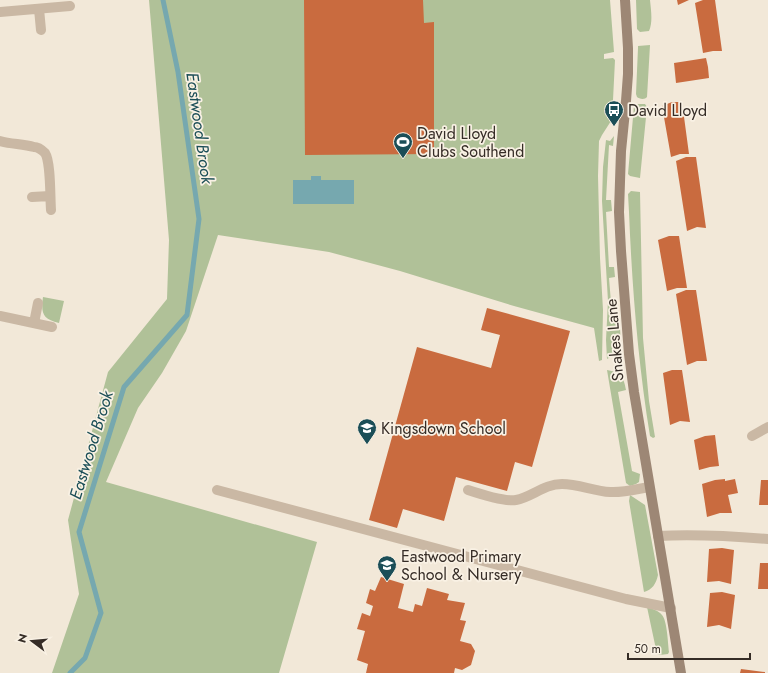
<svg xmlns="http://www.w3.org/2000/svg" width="768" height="673" font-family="Jost,sans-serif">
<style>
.green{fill:#b0c198}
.water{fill:#76a8af}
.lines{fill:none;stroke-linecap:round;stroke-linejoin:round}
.stream{stroke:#76a8af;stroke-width:5}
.building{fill:#c96b3f}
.lane{stroke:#cab8a4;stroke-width:10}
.street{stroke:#cab8a4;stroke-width:10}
.secondary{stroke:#9d8775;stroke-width:10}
.labels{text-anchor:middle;stroke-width:3.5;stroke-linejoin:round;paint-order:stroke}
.poi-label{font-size:16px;fill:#352c26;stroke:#f9f1e4;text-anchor:start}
.street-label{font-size:16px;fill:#352c26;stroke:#f9f1e4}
.water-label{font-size:17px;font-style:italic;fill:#1b4e57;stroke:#f9f1e4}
</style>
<rect width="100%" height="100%" fill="#f2e8d8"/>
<path class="green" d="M 149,0 L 610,0 L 614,52 L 604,54 L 604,59 L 613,58 L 615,60 L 613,100 L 611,121 L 602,135 L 599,141 L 598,176 L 600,258 L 603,310 L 602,360 L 599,361 L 594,328 L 514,306 L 400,271 L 329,252 L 218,235 L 186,331 L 162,373 L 138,408 L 106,482 L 317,542 L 279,673 L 52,673 L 79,594 L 68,520 L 108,372 L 167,299 L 169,240 Z
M 636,0 L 650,0 C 651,10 653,22 649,31 L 640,32 L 637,29 Z
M 650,45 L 647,97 C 645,100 639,99 637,97 L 636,94 L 638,48 L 638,46 Z
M 636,104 L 645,104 L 647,107 L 640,178 L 630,176 L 628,174 L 634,106 Z
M 614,136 L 613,146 L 609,145 L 606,200 L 611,200 L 612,211 L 606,212 L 609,267 L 614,267 L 615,277 L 609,278 L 612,315 L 619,317 C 620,334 625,351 607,359 L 606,340 L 608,301 L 602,201 L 603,167 L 606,140 L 610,141 Z
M 631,191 L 640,192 L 643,338 L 649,401 L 655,437 L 653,438 L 650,436 C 638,362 632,287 629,212 L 628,194 Z
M 43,297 L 64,301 L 59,323 C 42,319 41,313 43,297 Z
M 607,370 C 620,372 624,377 626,390 L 618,392 L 632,471 L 640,474 L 639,482 L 636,484 L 630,486 L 626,483 Z
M 630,495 L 645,505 L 658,575 C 656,584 652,590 644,592 L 629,501 Z
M 647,607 C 652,609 658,610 662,615 C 667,620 668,643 669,652 L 668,654 L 660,655 L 657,654 Z"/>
<path class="water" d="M 311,176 L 321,176 L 321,180 L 354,180 L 354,204 L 293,204 L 293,180 L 311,180 Z"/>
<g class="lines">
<path class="stream" d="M 70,673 L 85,658 L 101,613 L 79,532 L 124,387 L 187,315 L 199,219 L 178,72 L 163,0"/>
</g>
<path class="building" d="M 304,0 L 423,0 L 424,23 L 434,22 L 434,154 L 305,155 Z
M 677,0 L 689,0 L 678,5 Z
M 703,0 L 715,0 L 722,51 L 713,51 L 703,53 L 695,3 Z
M 706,58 L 708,67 L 709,78 L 676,83 L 674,63 Z
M 672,102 L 682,102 L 689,154 L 680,154 L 671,157 L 662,106 Z
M 686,157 L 696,157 L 706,228 L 697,227 L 687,231 L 676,161 Z
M 669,236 L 679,236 L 687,288 L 677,288 L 667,291 L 658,240 Z
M 686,290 L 696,290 L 707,361 L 697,361 L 687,365 L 676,294 Z
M 487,308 L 570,331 L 532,467 L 515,462 L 507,491 L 456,477 L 444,521 L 403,509 L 397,528 L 369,520 L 417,347 L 491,368 L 500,335 L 481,330 Z
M 672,370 L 682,370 L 690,422 L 680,421 L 670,425 L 663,373 Z
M 715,435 L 719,466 L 710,467 L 699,470 L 694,440 L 705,436 Z
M 725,479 L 725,481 L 735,479 L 738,493 L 728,495 L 732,513 L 720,513 L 707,517 L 702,484 L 715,480 Z
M 761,480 L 768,480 L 768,505 L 759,505 Z
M 722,548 L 734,550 L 731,584 L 719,581 L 707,582 L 709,549 Z
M 760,563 L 768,563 L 768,589 L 758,589 Z
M 381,577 L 404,584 L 398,608 L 413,612 L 415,604 L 422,606 L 427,588 L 449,594 L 447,600 L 465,603 L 460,620 L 466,621 L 460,641 L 471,644 L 475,651 L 471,665 L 462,670 L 455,668 L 454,673 L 366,673 L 368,664 L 357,660 L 365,631 L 357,629 L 362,613 L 370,616 L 373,606 L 366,603 L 370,589 L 375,591 Z
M 722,592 L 735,595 L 731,629 L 719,625 L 707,627 L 710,593 Z
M 741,669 L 765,672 L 765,673 L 740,673 Z"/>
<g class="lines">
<path class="lane" d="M 752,436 L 768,427
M 217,490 L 626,599 L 671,608
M 468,490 C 480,494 504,502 516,500 C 532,497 544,484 562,484 C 578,484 594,491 610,492 C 623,493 637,489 649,487"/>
<path class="street" d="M 39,9 L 41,30
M 0,12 L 70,6
M 0,141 C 11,144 23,144 34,147 C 39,147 42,150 45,153 C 51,162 50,198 51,210
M 32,197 L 50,196
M 0,316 L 52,327
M 34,323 L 38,303
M 658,536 C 695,534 731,536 768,539"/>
<path class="secondary" d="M 625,0 L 628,48 L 628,74 L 626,101 L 621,151 L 619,212 L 621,251 L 629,354 L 634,392 L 681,673"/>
</g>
<defs>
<g id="bus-pin" transform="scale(1)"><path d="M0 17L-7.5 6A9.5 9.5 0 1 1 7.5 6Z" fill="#1b4e57" stroke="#f9f1e4"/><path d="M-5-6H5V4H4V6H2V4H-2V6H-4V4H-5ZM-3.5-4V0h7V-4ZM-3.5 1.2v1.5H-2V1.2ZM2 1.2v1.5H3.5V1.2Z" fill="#fff"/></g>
<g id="stadium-pin" transform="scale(1)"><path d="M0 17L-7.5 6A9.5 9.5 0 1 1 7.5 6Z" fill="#1b4e57" stroke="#f9f1e4"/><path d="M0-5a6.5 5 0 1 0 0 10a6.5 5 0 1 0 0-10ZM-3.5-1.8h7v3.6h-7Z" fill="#fff"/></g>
<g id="school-pin" transform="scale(1)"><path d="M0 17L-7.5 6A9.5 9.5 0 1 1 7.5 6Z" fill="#1b4e57" stroke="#f9f1e4"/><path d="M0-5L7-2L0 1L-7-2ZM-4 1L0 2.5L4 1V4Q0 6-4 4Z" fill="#fff"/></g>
</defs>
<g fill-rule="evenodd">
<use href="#bus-pin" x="614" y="110"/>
<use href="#stadium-pin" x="403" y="142"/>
<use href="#school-pin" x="367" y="428"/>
<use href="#school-pin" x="387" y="565"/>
</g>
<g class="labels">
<g class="poi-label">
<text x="628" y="116">David Lloyd</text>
<text x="417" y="139">David Lloyd<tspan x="417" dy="18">Clubs Southend</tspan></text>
<text x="381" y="434">Kingsdown School</text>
<text x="401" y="562">Eastwood Primary<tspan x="401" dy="18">School &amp; Nursery</tspan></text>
</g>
<g class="street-label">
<text transform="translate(614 340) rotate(-95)" y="6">Snakes Lane</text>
</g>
<g class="water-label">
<text transform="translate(200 128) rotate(82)" y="6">Eastwood Brook</text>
<text transform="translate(91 445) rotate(-73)" y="6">Eastwood Brook</text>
</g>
</g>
<g transform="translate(32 641) rotate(286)" stroke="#f9f1e4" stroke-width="3" paint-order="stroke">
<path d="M0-3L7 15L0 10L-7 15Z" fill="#352c26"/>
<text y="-6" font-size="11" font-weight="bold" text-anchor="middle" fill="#352c26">N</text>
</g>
<path d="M628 653v6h122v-6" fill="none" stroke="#352c26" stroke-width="2"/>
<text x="634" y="653" font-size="12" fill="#352c26" stroke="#f9f1e4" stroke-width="3" paint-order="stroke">50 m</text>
</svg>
